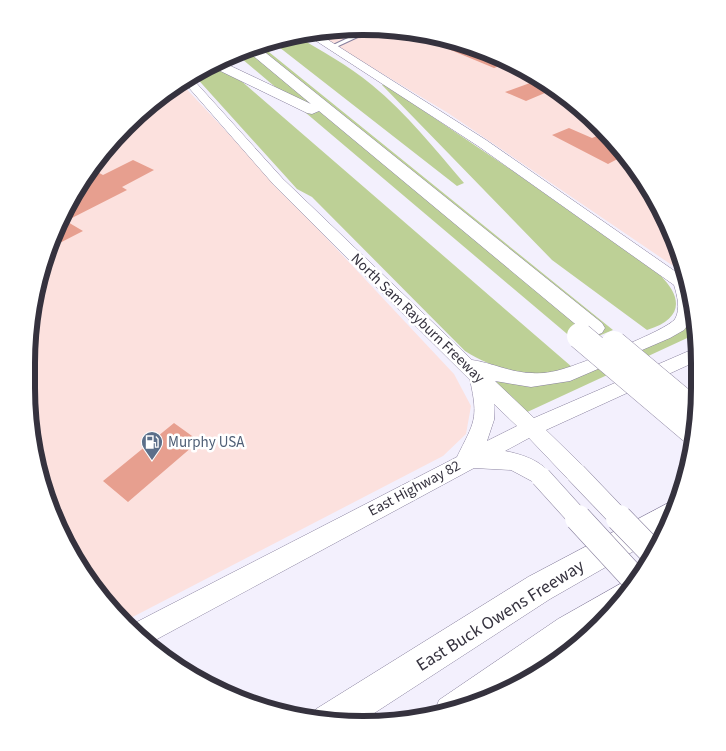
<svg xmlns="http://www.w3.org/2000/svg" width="726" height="751" font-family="'Source Sans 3',sans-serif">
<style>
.commercial{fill:#fce1de}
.green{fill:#bdd096}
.building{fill:#e79f8f}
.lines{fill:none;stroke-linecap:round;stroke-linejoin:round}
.street-casing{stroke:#88809e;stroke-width:2}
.secondary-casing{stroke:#88809e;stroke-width:1}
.highway-casing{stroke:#88809e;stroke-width:1}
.street{fill:#fff;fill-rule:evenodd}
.secondary{fill:#fff;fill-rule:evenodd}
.highway{fill:#fff;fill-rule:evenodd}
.secondary-bridge-far1-casing{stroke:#88809e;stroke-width:21;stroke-linecap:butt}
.secondary-bridge-casing{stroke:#88809e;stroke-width:27;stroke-linecap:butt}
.highway-bridge-far1-casing{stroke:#88809e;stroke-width:21;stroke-linecap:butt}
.highway-bridge-casing{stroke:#88809e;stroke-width:27;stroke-linecap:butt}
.secondary-bridge-far1{stroke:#fff;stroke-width:20}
.secondary-bridge{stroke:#fff;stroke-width:26}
.highway-bridge-far1{stroke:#fff;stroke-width:20}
.highway-bridge{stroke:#fff;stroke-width:26}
.labels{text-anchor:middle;stroke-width:5;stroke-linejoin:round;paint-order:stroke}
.street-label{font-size:15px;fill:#35323e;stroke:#fff}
.service-label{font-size:15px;fill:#4e5e75;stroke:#fff;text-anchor:start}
.near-street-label{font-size:18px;fill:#35323e;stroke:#fff}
.rim{fill:none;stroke:#35323e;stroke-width:6}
</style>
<rect width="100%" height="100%" fill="#f3f0fd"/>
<path class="commercial" d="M 341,27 L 407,29 L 471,44 L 531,71 L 585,110 L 630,158 L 665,214 L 688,276 L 448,113 L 313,32 Z
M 180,82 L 454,374 L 471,406 L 466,434 L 443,456 L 123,622 L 96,593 L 52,517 L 33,454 L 29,319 L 44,255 L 71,195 L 110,141 L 158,96 Z"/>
<path class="green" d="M 295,35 C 321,51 348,65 372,85 C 406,113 435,149 464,183 L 457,186 L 270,40 Z
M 259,44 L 613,330 L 579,344 L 235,53 Z
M 215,61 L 239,79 L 572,367 C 536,382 497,371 465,351 L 312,197 L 297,189 L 193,74 Z
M 384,84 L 513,171 L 660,275 C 684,299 682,319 647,330 L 552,260 L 382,85 Z
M 690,300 L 692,300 L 698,333 L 523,414 L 490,378 L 510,384 L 539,384 L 660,338 Z"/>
<path class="building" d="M 431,35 L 471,44 L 511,62 L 494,68 L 429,41 Z
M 530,83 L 552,90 L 526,101 L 505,92 Z
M 569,128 L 592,138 L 597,136 L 618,145 L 627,154 L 608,164 L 552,135 Z
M 133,160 L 154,170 L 122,187 L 127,190 L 66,221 L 83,231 L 46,250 L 71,195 L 90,168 L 103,175 Z
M 174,423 L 199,441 L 128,502 L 103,481 Z"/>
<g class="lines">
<g class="street-casing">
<path id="street" d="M 369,28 L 377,28 L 334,48 L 329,47 Z"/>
</g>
<g class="secondary-casing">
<path id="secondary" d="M 314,31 L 486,140 L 689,281 L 693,317 L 684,330 L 670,338 L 570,381 L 531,387 L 495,381 L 534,418 L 698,347 L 697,361 L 546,430 L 584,467 L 587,473 L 584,479 L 576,482 L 568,479 L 529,438 L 505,451 C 521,454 544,461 552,477 L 549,483 L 541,486 L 511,470 L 474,468 L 146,645 L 127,627 L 457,457 C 474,422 479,420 470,380 L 274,185 L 183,81 L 190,76 L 283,179 L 472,360 C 493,363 511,373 532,373 C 542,374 553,372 563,369 C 580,364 666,331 675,319 C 681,309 677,295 674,285 L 478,146 L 304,33 ZM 494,404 L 517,426 L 487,441 L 494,420 Z"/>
</g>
<g class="highway-casing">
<path id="highway" d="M 256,45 L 602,323 L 605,328 L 602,333 L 594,336 L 586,333 L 319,111 L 312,114 L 307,113 L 208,65 L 218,60 L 311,104 L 245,49 Z
M 674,500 L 678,502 L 667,532 L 550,599 L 359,723 L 312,720 L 316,709 L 528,577 Z
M 629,579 L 637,582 C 600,641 504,704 435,716 L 434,713 L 439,700 L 558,619 Z"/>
</g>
<use href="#street" class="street"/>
<use href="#secondary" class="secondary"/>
<use href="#highway" class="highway"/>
<g class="secondary-bridge-far1-casing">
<path id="secondary-bridge-far1" d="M 576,473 L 620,519
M 541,477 L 579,519"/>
</g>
<g class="secondary-bridge-casing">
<path id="secondary-bridge" d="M 578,518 L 637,582
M 619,518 L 654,554"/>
</g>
<g class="highway-bridge-far1-casing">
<path id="highway-bridge-far1" d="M 578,335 L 581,338"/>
</g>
<g class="highway-bridge-casing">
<path id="highway-bridge" d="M 580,336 L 692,431
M 614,344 L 693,410"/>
</g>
<use href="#secondary-bridge-far1" class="secondary-bridge-far1"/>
<use href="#secondary-bridge" class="secondary-bridge"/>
<use href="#highway-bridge-far1" class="highway-bridge-far1"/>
<use href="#highway-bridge" class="highway-bridge"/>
</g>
<defs>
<g id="fuel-pin" transform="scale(1.125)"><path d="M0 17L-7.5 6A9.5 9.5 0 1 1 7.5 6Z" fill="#5c6f8a" stroke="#fff"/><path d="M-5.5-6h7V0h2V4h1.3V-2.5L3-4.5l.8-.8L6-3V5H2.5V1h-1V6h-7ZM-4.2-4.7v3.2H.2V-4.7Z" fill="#fff"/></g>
</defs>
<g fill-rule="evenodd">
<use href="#fuel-pin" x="152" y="442"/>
</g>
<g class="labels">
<g class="street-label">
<text transform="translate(418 318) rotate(44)" y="5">North Sam Rayburn Freeway</text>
<text transform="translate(414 488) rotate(-28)" y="5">East Highway 82</text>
</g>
<g class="service-label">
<text x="168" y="447">Murphy USA</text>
</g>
<g class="near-street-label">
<text transform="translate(500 615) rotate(-32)" y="6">East Buck Owens Freeway</text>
</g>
</g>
<path d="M0 0H726V751H0ZM363 35H363A328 328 0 0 1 691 363V388A328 328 0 0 1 363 716H363A328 328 0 0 1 35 388V363A328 328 0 0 1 363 35Z" fill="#fff" fill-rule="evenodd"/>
<path class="rim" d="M363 35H363A328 328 0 0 1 691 363V388A328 328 0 0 1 363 716H363A328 328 0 0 1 35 388V363A328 328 0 0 1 363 35Z"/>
</svg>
